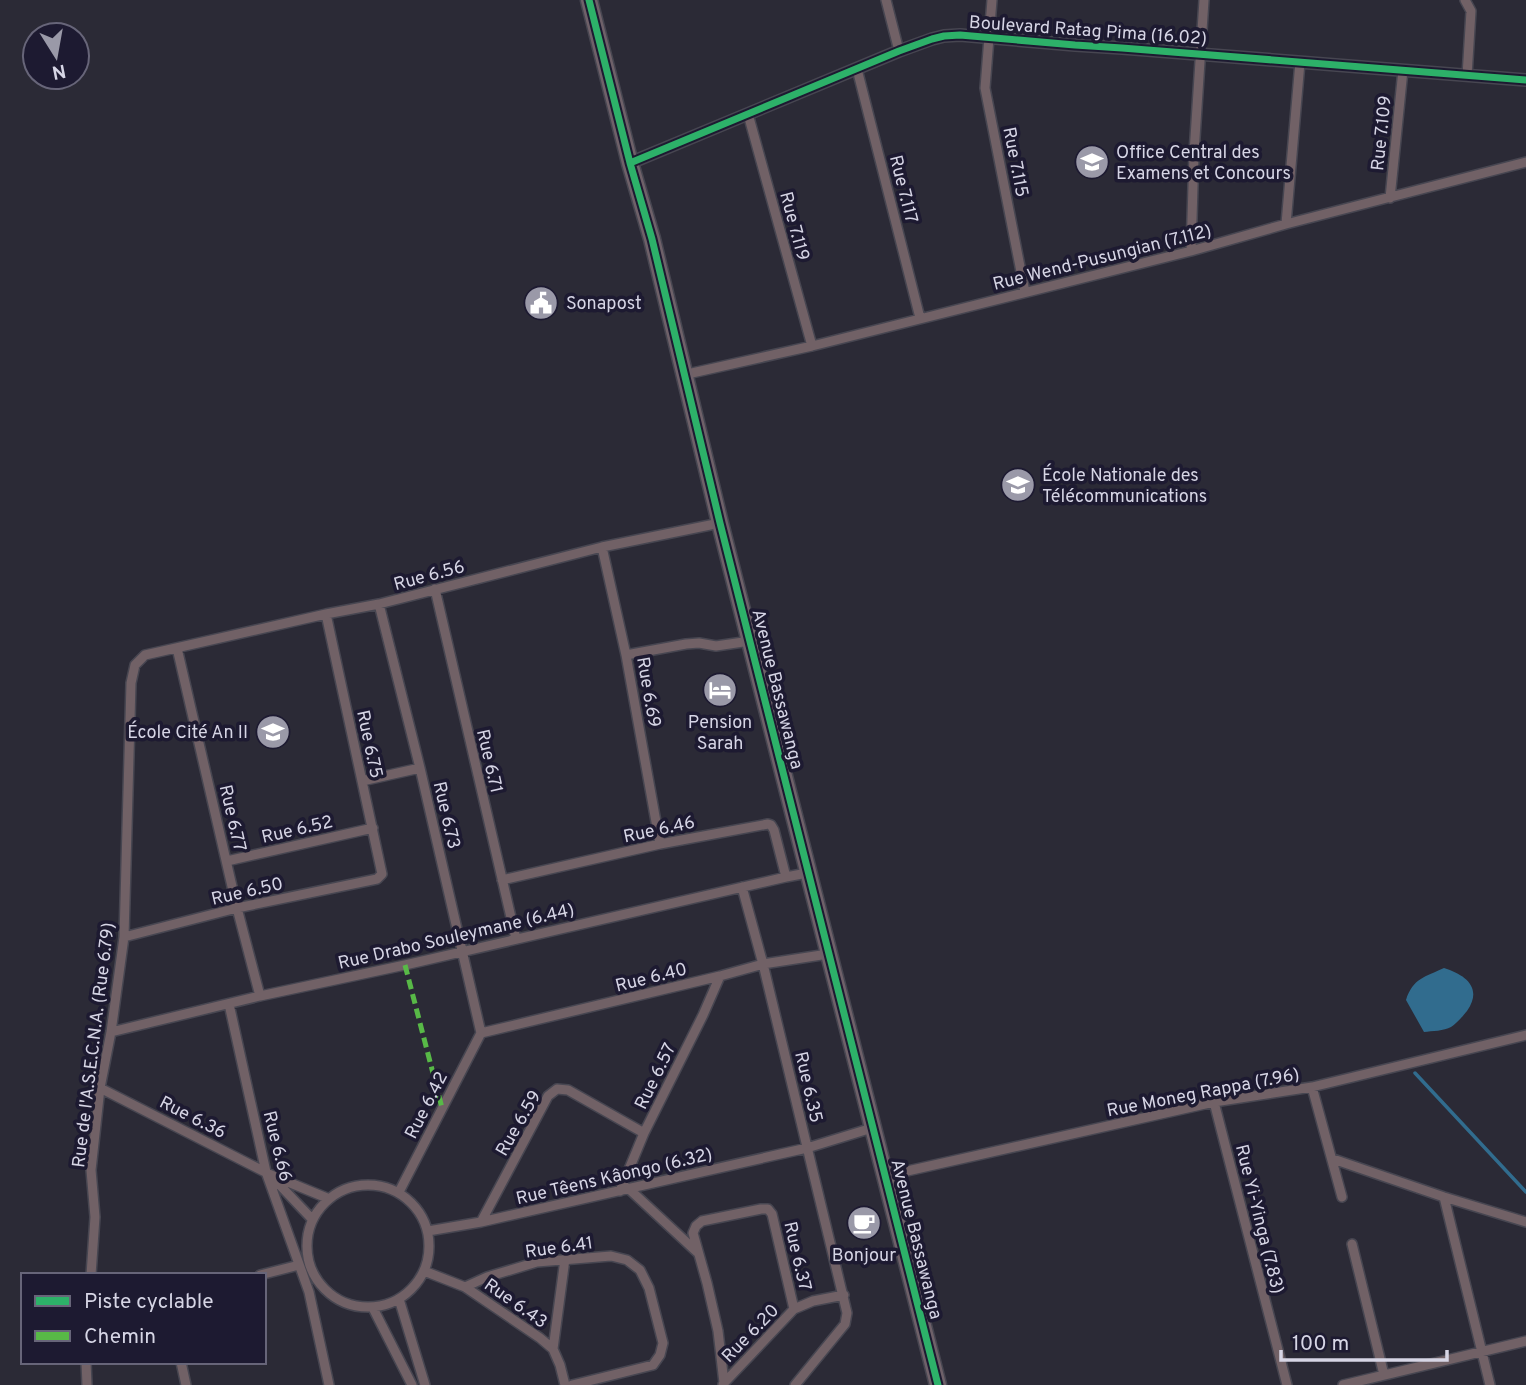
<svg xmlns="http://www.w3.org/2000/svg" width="1526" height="1385" font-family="Overpass,sans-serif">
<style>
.water{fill:#316c8e}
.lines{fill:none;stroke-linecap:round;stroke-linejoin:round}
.stream{stroke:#316c8e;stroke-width:3.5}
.minor-casing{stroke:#474651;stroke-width:12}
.tertiary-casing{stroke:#474651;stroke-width:14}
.trunk-casing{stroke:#474651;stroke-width:19}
.minor{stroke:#716166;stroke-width:9}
.tertiary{stroke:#716166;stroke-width:10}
.trunk{stroke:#6f6169;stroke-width:16}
.quiet{stroke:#58b947;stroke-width:5;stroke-dasharray:10 5;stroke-linecap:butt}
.cycleway-casing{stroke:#1d1a31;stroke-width:11}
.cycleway{stroke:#2db169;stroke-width:7}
.labels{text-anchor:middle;stroke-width:7;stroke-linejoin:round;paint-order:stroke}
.street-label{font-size:18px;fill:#d6d5e5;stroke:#1d1a31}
.poi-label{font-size:18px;fill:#d6d5e5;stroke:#1d1a31;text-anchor:start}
</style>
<rect width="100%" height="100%" fill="#2b2a36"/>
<path class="water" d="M 1444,968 C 1466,975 1483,988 1467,1011 C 1463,1016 1456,1024 1451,1027 C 1444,1031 1432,1031 1424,1032 L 1406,1000 C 1413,978 1425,977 1444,968 Z"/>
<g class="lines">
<path class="stream" d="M 1415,1073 L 1526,1192"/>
<g class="minor-casing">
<path id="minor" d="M 886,0 L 899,51
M 992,0 L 985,88 L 1025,292
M 1465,0 L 1471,11 L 1467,76
M 857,69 L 920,318
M 748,114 L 812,346
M 1390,198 L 1403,70
M 1286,224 L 1300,62
M 1191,251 L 1194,153 L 1204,0
M 683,375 L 812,346 L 1191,251 L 1286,224 L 1526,162
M 602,547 L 626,655 L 660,844
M 435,589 L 516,939
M 379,604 L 420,768 L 481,1033
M 177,648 L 237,908 L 260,996
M 626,655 L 686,644 L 699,643 L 716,646 L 750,641
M 362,781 L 420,768
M 227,861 L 373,828
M 502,880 L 660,844 L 768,824 L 771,825 L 774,830 L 786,877
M 742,887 L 763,964 L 847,1313 L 845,1324 L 795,1385
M 124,937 L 237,908 L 377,879 L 382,874 L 326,614
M 229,1004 L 266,1172 L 309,1292 L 329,1385
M 111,1032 L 260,996 L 405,965 L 786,877 L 807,873
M 481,1033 L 720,976 L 763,964 L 828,954
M 1312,1087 L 1342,1197
M 100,1088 L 271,1175 L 327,1198
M 1214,1102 L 1287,1385
M 1333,1159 L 1444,1197 L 1526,1222
M 885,1176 L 1214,1102 L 1312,1087 L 1526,1035
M 274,1179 L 312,1219
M307 1246a61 61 0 1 1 122 0a61 61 0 1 1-122 0Z
M 628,1188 L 697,1252
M 620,1191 L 644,1133 L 703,1015 L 720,976
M 399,1192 L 481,1033
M 1444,1197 L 1490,1385
M 481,1222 L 548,1096 L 557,1089 L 568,1090 L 644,1133
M 428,1231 L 481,1222 L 807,1148 L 872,1128
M 1352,1244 L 1384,1375
M 424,1271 L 465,1287 L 540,1338 L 553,1349 L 560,1365 L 565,1385
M 91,1275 L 95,1217 L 91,1170 L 100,1088 L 111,1032 L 124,937 L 131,683 L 135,665 L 145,655 L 326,614 L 379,604 L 602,547 L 720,523
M 260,1275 L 299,1265
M 465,1287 L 487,1277 L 537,1262 L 611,1256 L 627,1260 L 640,1270 L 649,1288 L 663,1343 L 660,1355 L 653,1365 L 572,1385
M 399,1299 L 425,1385
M 373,1308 L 412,1385
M 553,1349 L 565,1259
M 86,1362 L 87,1385
M 181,1362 L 186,1385
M 724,1383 L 718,1331 L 707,1283 L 693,1233 L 696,1226 L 702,1221 L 761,1209 L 768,1209 L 772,1214 L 794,1309
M 723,1384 L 794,1309 L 813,1301 L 844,1295
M 1343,1385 L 1526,1341"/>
</g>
<g class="tertiary-casing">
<path id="tertiary" d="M 630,163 L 899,51 L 932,39 L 944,36 L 960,35 L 1075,45 L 1122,48 L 1526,80"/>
</g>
<g class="trunk-casing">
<path id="trunk" d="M 589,0 L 630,163 L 652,239 L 720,523 L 938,1385"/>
</g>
<use href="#minor" class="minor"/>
<use href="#tertiary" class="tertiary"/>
<use href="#trunk" class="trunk"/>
<path class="quiet" d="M 405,965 L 442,1108"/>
<g class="cycleway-casing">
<path id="cycleway" d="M 589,0 L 630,163 L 652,239 L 720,523 L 938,1385
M 630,163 L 899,51 L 932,39 L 944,36 L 960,35 L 1075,45 L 1122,48 L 1526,80"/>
</g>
<use href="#cycleway" class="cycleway"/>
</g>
<defs>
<g id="university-disc" transform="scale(1.75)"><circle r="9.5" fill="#9a99a8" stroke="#1d1a31"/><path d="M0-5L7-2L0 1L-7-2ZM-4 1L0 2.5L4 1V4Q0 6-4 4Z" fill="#fff"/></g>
<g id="civic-disc" transform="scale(1.75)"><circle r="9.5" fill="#9a99a8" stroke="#1d1a31"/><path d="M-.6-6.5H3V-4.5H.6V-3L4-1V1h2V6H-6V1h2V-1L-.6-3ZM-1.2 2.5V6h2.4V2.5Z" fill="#fff"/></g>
<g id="hotel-disc" transform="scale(1.75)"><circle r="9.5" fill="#9a99a8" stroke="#1d1a31"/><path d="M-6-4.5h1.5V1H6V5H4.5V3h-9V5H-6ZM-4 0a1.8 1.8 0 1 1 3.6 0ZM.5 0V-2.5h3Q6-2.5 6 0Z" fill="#fff"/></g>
<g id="school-disc" transform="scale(1.75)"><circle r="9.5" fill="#9a99a8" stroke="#1d1a31"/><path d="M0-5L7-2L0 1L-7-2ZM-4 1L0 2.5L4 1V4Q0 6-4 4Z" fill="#fff"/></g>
<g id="cafe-disc" transform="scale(1.75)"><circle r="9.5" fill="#9a99a8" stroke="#1d1a31"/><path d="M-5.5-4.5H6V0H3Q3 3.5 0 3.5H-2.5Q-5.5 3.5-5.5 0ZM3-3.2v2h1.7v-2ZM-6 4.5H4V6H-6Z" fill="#fff"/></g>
</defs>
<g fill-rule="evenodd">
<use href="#university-disc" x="1092" y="162"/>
<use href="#civic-disc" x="541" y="303"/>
<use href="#university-disc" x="1018" y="485"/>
<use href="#hotel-disc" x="720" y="690"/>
<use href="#school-disc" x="273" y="732"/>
<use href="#cafe-disc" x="864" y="1223"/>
</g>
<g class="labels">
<g class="street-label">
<text transform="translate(1088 30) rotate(4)" y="6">Boulevard Ratag Pima (16.02)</text>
<text transform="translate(1381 133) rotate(-84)" y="6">Rue 7.109</text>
<text transform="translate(1016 162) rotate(79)" y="6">Rue 7.115</text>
<text transform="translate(904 189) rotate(76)" y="6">Rue 7.117</text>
<text transform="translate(795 226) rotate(75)" y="6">Rue 7.119</text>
<text transform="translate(1102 257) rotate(-14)" y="6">Rue Wend-Pusungian (7.112)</text>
<text transform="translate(429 575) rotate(-15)" y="6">Rue 6.56</text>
<text transform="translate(778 689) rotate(76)" y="6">Avenue Bassawanga</text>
<text transform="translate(649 692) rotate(80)" y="6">Rue 6.69</text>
<text transform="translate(370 744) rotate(78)" y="6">Rue 6.75</text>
<text transform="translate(490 761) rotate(77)" y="6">Rue 6.71</text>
<text transform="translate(447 815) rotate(77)" y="6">Rue 6.73</text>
<text transform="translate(233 818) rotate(77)" y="6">Rue 6.77</text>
<text transform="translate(297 829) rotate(-13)" y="6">Rue 6.52</text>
<text transform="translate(659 829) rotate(-12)" y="6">Rue 6.46</text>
<text transform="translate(247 891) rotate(-13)" y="6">Rue 6.50</text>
<text transform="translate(456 936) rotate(-13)" y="6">Rue Drabo Souleymane (6.44)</text>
<text transform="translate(651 977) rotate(-14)" y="6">Rue 6.40</text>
<text transform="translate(93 1045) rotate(-83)" y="6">Rue de l'A.S.E.C.N.A. (Rue 6.79)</text>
<text transform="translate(655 1076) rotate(-64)" y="6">Rue 6.57</text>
<text transform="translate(809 1087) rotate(77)" y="6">Rue 6.35</text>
<text transform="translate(1203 1092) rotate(-11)" y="6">Rue Moneg Rappa (7.96)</text>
<text transform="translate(426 1105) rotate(-63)" y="6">Rue 6.42</text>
<text transform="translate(193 1117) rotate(27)" y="6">Rue 6.36</text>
<text transform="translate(518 1123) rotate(-60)" y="6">Rue 6.59</text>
<text transform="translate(278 1146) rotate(76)" y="6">Rue 6.66</text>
<text transform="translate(614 1176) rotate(-13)" y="6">Rue Têens Kâongo (6.32)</text>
<text transform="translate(1260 1219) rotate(76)" y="6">Rue Yi-Yinga (7.83)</text>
<text transform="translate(917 1239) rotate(76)" y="6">Avenue Bassawanga</text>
<text transform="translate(559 1247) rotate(-8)" y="6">Rue 6.41</text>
<text transform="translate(798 1256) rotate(77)" y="6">Rue 6.37</text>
<text transform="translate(516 1303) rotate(35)" y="6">Rue 6.43</text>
<text transform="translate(750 1333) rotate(-46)" y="6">Rue 6.20</text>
</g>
<g class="poi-label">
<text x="1116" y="158">Office Central des<tspan x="1116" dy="21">Examens et Concours</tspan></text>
<text x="566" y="309">Sonapost</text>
<text x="1042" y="481">École Nationale des<tspan x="1042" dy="21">Télécommunications</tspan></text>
<text x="720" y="728" text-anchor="middle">Pension<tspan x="720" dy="21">Sarah</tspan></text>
<text x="248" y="738" text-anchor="end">École Cité An II</text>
<text x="864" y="1261" text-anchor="middle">Bonjour</text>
</g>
</g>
<rect x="21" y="1273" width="245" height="91" fill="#1d1a31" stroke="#676579" stroke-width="2"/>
<rect x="35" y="1296" width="35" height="10" fill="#2db169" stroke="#676579" stroke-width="2"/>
<text x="84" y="1308" font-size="21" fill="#d6d5e5">Piste cyclable</text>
<rect x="35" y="1331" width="35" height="10" fill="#58b947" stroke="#676579" stroke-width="2"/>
<text x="84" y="1343" font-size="21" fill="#d6d5e5">Chemin</text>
<g transform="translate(56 56) rotate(169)"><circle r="33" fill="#1d1a31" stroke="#676579" stroke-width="2"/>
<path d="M0-5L12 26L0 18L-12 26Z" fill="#9a99a8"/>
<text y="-10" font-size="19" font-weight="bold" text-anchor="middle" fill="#d6d5e5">N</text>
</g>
<path d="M1281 1350v10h166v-10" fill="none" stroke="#d6d5e5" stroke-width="3.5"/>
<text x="1292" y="1350" font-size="21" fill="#d6d5e5" stroke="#1d1a31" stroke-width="5" paint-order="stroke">100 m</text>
</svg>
